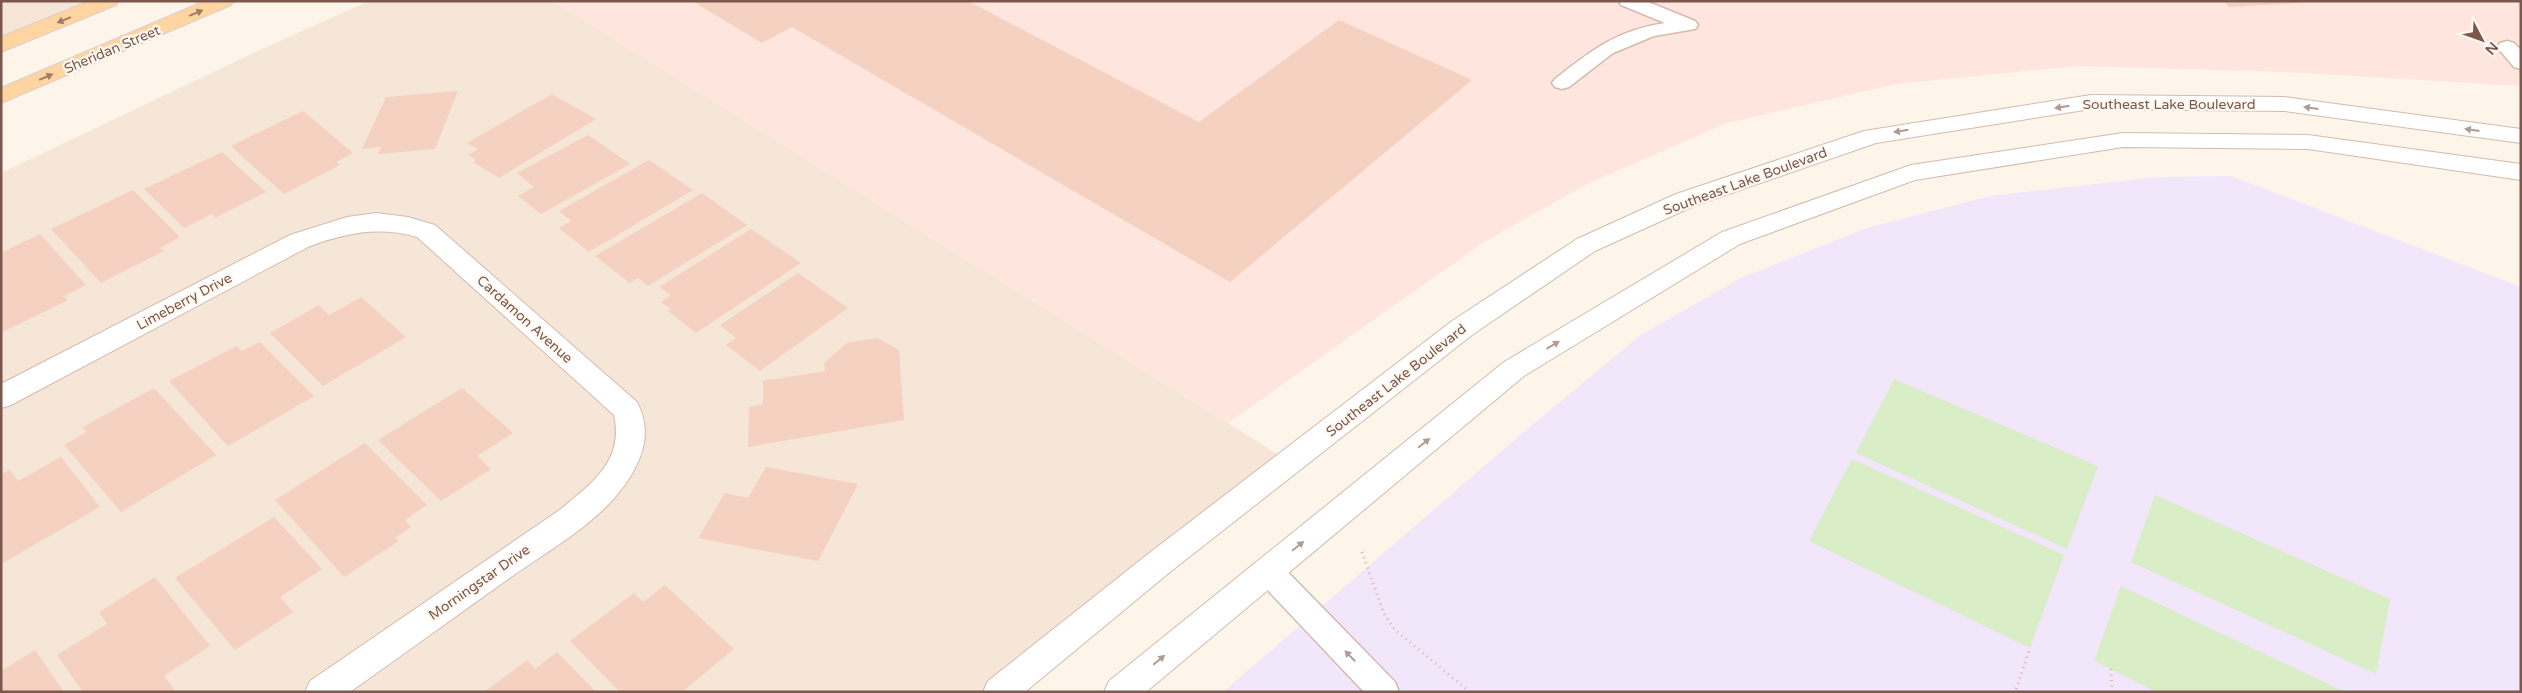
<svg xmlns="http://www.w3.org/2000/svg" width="2522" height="693" font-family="'Varela Round',sans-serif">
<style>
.residential{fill:#f6e6d8}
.commercial{fill:#fee5de}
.education{fill:#f2e6fa}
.green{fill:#d9edc7}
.building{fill:#f4d1c0}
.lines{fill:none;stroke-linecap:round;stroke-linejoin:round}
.service-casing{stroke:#d2bbae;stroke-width:3}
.minor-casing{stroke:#d2bbae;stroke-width:2}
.primary-casing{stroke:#dad0cd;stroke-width:2}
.path{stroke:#dab4a2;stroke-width:3;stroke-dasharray:1 4.5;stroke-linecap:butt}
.service{fill:#fff;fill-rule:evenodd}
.minor{fill:#fff;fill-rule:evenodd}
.primary{fill:#fed4a1;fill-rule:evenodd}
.oneway{fill:#a27d65}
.oneway2{fill:#b09b93}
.labels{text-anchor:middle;stroke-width:4.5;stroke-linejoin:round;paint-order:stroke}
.street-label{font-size:14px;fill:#7b584b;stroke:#fff9f2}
</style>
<rect width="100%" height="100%" fill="#fdf5ea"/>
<path class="residential" d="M 1,1 L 110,1 L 1,46 Z
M 369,1 L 553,1 L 1290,462 L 1000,692 L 1,692 L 1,173 L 264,48 Z"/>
<path class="commercial" d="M 553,1 L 2521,1 L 2521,86 L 2284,72 L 2077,66 L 1896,84 L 1727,123 L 1587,184 L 1484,242 L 1228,423 Z"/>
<path class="education" d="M 2231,176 L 2521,287 L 2521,692 L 1223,692 L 1519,436 L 1641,335 L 1741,278 L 1867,228 L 1990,196 L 2157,177 Z"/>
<path class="green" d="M 1894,379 L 2098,466 L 2067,549 L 1856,453 Z
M 1852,459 L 2064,555 L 2030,648 L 1809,541 Z
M 2155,495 L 2390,599 L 2376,674 L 2131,562 Z
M 2121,586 L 2345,692 L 2157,692 L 2094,661 Z"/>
<path class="building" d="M 692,1 L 968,1 L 1199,122 L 1339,20 L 1472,80 L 1230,282 L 792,27 L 762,43 Z
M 2224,1 L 2301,1 L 2301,3 L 2229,7 Z
M 458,91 L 435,149 L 378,154 L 381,147 L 362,149 L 386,97 Z
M 552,94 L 596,119 L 499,178 L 473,162 L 476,160 L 468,155 L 478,149 L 467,143 Z
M 303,111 L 353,153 L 336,162 L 340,165 L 284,194 L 231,146 Z
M 588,135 L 630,164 L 541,214 L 518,196 L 534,187 L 517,173 Z
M 222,152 L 266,192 L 215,218 L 212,214 L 184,228 L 144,189 Z
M 649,160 L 693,190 L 589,252 L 559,228 L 571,221 L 559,211 Z
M 133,190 L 180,237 L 160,248 L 164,251 L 101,283 L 51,229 Z
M 702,193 L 747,225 L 648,286 L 638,278 L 630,283 L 595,256 Z
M 751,229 L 801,263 L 696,333 L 668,311 L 671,309 L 661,302 L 671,295 L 659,287 Z
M 40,234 L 86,285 L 64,296 L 68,300 L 1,333 L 1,253 Z
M 798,273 L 848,308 L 760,371 L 726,345 L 736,338 L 720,325 Z
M 361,297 L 406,337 L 323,386 L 270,333 L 319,305 L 329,315 Z
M 877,338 L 899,350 L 904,420 L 748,447 L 749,407 L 763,404 L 763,381 L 825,371 L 824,363 L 847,343 Z
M 260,342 L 314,396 L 228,446 L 169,381 L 237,346 L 242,351 Z
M 154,388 L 216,455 L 121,512 L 64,445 L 87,432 L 83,427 Z
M 462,388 L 513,433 L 477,456 L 491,469 L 441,501 L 378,440 Z
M 365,443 L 427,505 L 405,520 L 411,527 L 395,538 L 399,541 L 344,577 L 275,500 Z
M 61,457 L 100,507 L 1,564 L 1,474 L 10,470 L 18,481 Z
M 766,467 L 858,484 L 818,561 L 698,538 L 725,493 L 748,498 Z
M 274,517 L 322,569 L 280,597 L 293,612 L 235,650 L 175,578 Z
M 155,577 L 210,646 L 164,676 L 176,692 L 83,692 L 57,655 L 107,624 L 99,612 Z
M 665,585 L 734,649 L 682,692 L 620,692 L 570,641 L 634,593 L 643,602 Z
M 35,650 L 64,692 L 1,692 L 1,671 Z
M 557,652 L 596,692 L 484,692 L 527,660 L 535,669 Z"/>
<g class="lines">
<g class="service-casing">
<path id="service" d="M 1619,1 L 1646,1 L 1695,21 L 1698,25 L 1695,29 L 1654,36 L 1613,53 L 1569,87 L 1562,89 L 1555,87 L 1552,83 L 1555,79 C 1592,50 1617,30 1665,23 L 1621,5 Z
M 2507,41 L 2514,43 L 2521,50 L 2521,69 L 2514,67 L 2497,47 L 2500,43 Z
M 1268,559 L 1278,562 L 1395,682 L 1399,692 L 1364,692 L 1258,580 L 1254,571 L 1258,562 Z"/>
</g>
<g class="minor-casing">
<path id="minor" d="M 2091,95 L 2285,97 L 2521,129 L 2521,143 L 2285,111 L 2091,109 L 1876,143 L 1694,206 L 1595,251 L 1472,335 L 1170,572 L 1025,692 L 983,692 L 988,681 L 1148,554 L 1452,321 L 1577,239 L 1676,194 L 1864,131 Z
M 2123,133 L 2308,135 L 2521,164 L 2521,180 L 2308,149 L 2123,147 L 1915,180 L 1740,244 L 1524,376 L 1146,692 L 1104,692 L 1109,681 L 1504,362 L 1722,232 L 1911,165 Z
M 376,213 L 408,217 L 435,225 L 637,402 C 651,429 645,453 630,477 C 603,521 552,548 511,577 C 457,615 404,654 350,692 L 305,692 L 310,681 L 561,509 C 593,482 624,461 614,415 L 417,237 C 378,226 345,233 308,247 L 11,405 L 1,408 L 1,384 L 290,235 L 347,217 Z"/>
</g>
<g class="primary-casing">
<path id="primary" d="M 90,1 L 119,1 L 116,5 L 1,52 L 1,37 Z
M 205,1 L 234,1 L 231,5 L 1,103 L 1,88 Z"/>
</g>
<path class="path" d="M 1362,552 L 1384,614 L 1395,630 L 1470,692
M 2111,669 L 2112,692
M 2020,692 L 2016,690 L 2030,648"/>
<use href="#service" class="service"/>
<use href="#minor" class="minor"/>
<use href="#primary" class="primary"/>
</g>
<defs><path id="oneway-solid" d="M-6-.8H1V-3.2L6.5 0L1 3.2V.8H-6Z" transform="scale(1.25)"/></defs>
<g class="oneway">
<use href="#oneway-solid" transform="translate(196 13) rotate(-23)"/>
<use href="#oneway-solid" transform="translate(64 20) rotate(158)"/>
<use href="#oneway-solid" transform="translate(46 77) rotate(-23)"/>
</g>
<g class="oneway2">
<use href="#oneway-solid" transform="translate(2062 107) rotate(171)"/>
<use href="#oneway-solid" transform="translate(2311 108) rotate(-172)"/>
<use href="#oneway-solid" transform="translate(2472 130) rotate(-172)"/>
<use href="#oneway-solid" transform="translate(1901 131) rotate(171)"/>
<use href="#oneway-solid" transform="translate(1553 345) rotate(-31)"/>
<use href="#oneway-solid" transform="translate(1424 443) rotate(-39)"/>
<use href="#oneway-solid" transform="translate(1298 546) rotate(-39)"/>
<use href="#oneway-solid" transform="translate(1350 656) rotate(-134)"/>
<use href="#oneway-solid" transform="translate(1159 660) rotate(-40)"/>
</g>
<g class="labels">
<g class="street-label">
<text transform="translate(112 49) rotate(-23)" y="5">Sheridan Street</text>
<text x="2169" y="109">Southeast Lake Boulevard</text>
<text transform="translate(1745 181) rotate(-20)" y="5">Southeast Lake Boulevard</text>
<text transform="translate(184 301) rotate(-28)" y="5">Limeberry Drive</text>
<text transform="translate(525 319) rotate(42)" y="5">Cardamon Avenue</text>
<text transform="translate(1396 380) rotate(-38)" y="5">Southeast Lake Boulevard</text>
<text transform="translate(479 582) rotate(-35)" y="5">Morningstar Drive</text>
</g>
</g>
<rect width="2522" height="693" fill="none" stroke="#7b584b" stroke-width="5"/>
<g transform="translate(2482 40) rotate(131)" stroke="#fff9f2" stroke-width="4" paint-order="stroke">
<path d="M0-4L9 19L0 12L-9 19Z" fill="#7b584b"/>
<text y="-8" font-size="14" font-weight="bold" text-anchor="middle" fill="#7b584b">N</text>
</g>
</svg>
